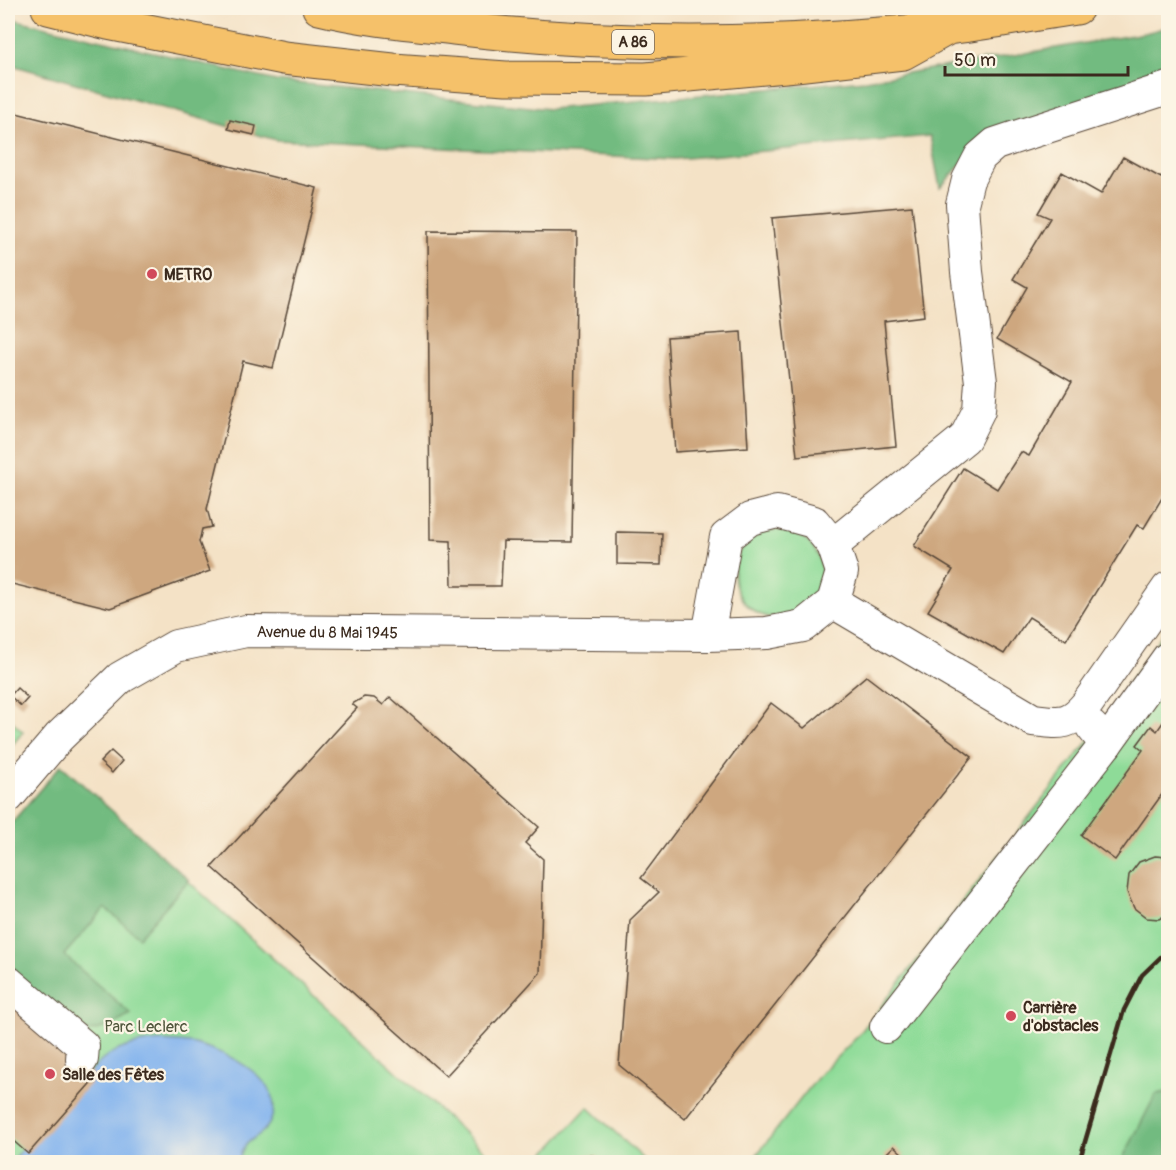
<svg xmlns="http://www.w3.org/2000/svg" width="1176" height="1170" font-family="Pangolin,sans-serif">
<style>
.green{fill:#8edb98;stroke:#64825b;stroke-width:1.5}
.forest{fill:#72bb80;stroke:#56724f;stroke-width:1.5}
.water{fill:#82b3ee;stroke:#5e6e86;stroke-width:1.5}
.building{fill:#cea77f}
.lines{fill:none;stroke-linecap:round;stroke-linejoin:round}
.minor-casing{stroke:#574637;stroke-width:34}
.highway-casing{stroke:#574637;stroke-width:35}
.minor{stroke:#fff;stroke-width:32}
.highway{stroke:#f5c16b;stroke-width:33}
.rail{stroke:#3b2a1e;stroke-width:4.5}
.poi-dot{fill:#d1495b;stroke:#fcf5e5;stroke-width:2}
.labels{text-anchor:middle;stroke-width:4.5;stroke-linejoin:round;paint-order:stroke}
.shield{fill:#fcf5e5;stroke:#75675a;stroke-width:1.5}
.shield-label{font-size:15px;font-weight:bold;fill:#3b2a1e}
.poi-label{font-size:16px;font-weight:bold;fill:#3b2a1e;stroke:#fcf5e5;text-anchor:start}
.street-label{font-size:16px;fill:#3b2a1e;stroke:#fcf5e5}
.park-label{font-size:16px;fill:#50563c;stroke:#fcf5e5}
</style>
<rect width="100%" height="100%" fill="#fcf5e5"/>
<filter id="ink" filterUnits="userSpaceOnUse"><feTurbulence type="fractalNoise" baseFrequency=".0167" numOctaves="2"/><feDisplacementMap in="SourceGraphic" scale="12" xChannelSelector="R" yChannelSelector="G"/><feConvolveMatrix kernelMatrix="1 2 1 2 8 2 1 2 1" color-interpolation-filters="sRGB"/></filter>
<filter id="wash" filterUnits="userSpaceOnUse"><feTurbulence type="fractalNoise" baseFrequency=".008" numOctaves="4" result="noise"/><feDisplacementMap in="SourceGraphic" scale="24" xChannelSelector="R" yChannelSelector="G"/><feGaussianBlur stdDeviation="1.35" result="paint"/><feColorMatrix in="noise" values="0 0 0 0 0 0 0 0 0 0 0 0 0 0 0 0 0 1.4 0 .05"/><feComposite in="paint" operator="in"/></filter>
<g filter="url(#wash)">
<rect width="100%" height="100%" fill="#f4e2c6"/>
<path class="green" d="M734 574a44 44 0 1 1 88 0a44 44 0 1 1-88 0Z
M 1168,626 L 1168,1162 L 751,1162 L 822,1072 L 857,1037 L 1086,744 Z
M 8,717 L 23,732 L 8,750 Z
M 61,765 L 496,1162 L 8,1162 L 8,827 Z
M 588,1107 L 647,1162 L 537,1162 Z"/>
<path class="forest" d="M 8,18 L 276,81 L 550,109 L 865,80 L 1145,33 L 1168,27 L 1168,77 L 985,137 L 940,188 L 930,136 L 675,159 L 276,140 L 8,64 Z
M 61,765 L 189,880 L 139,937 L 105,908 L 64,955 L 131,1014 L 107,1027 L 84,1033 L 8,974 L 8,827 Z
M 1168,1092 L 1168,1162 L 1121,1162 L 1156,1094 Z"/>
<path class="water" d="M 162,1041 C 173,1042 185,1042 195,1044 C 227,1052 287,1080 271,1120 C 263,1140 242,1136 239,1162 L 13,1162 C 24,1142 90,1068 109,1055 C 125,1045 144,1042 162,1041 Z"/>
<g id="blocks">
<path class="building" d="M 8,111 L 317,188 L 273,368 L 243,361 L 207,509 L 212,527 L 202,529 L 199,542 L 210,571 L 110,608 L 8,583 Z
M 230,120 L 256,126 L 254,135 L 228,129 Z
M 1123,157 L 1161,178 L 1168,165 L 1168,488 L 1144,528 L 1137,525 L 1066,640 L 1029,617 L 1004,654 L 928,611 L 953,570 L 914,546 L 963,468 L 997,489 L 1021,452 L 1029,456 L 1072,382 L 997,339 L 1027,287 L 1013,279 L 1050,218 L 1038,213 L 1062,172 L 1101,194 Z
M 912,206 L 924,316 L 884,321 L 896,446 L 797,456 L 772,218 Z
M 428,231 L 577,232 L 572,542 L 503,541 L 501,586 L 452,586 L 451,541 L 430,540 Z
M 741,332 L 748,447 L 675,452 L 667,337 Z
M 617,532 L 662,533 L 661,565 L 617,564 Z
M 866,676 L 972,757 L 685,1119 L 619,1065 L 630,920 L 659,892 L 641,878 L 771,703 L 804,728 Z
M 17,688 L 28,698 L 21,706 L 10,696 Z
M 364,697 L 374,698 L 383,705 L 390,697 L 539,827 L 525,843 L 543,859 L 540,973 L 446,1076 L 212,867 L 357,708 L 352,704 Z
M 1168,715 L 1168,786 L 1115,860 L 1081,835 L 1143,750 L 1137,745 L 1151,726 L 1157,731 Z
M 111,751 L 122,761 L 112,773 L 100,762 Z
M 1155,856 L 1168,857 L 1168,914 L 1159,919 L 1147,918 L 1134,908 L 1127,892 L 1129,875 L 1139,862 Z
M 8,999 L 96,1077 L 28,1154 L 8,1136 Z
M 894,1146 L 904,1155 L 897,1162 L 891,1162 L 884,1156 Z
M 584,1155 L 598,1156 L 598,1162 L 583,1162 Z"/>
</g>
</g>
<g filter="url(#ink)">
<use href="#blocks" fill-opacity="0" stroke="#574637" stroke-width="1.5"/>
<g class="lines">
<g class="minor-casing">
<g id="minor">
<path d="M 833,545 L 965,438 L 979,410 L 981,382 L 967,272 L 962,204 L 968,180 L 980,157 L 995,144 L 1022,135 L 1168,88"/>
<path d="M 833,602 L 1033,720 C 1060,723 1069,726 1087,704 L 1168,588"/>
<path d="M 1092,727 L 1106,744 L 1168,658"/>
<path id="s1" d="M 8,797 L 59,737 L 120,678 L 176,646 L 246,631 L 708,635 L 767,633 L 803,626 L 833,602 L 842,572 L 833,545 L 814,522 L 777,512 L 750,519 L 726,537 L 708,635"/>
<path d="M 8,982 L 83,1046 L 82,1059"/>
<path d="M 886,1027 L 1106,744"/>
</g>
</g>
<g class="highway-casing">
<path id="highway" d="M 48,8 L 108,23 L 284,58 L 393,70 L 506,78 L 646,79 L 796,65 L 903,53 L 948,28
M 319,8 C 364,19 409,23 454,28 C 617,48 784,45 947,28 C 990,23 1034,14 1077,8"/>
</g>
<use href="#minor" class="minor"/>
<use href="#highway" class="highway"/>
<path class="rail" d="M 1079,1162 L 1124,1010 L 1142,975 L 1168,950"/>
</g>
</g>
<g class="poi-dot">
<circle cx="152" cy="274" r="6"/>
<circle cx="1011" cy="1016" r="6"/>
<circle cx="50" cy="1074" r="6"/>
</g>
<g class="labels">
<rect class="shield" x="612" y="30" width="42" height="24" rx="4.5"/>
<g class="shield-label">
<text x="633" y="47">A 86</text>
</g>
<g class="poi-label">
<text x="164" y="280">METRO</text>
<text x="1023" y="1013">Carrière<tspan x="1023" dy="18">d'obstacles</tspan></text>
<text x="62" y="1080">Salle des Fêtes</text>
</g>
<g class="street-label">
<text dy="6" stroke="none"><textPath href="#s1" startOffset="381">Avenue du 8 Mai 1945</textPath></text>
</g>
<g class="park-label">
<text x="146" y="1032">Parc Leclerc</text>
</g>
</g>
<rect width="1176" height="1170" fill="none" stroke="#fcf5e5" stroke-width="30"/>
<path d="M945 66v9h183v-9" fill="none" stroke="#3b2a1e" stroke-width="3"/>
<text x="954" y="66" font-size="18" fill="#3b2a1e" stroke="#fcf5e5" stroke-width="4.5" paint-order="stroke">50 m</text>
</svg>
